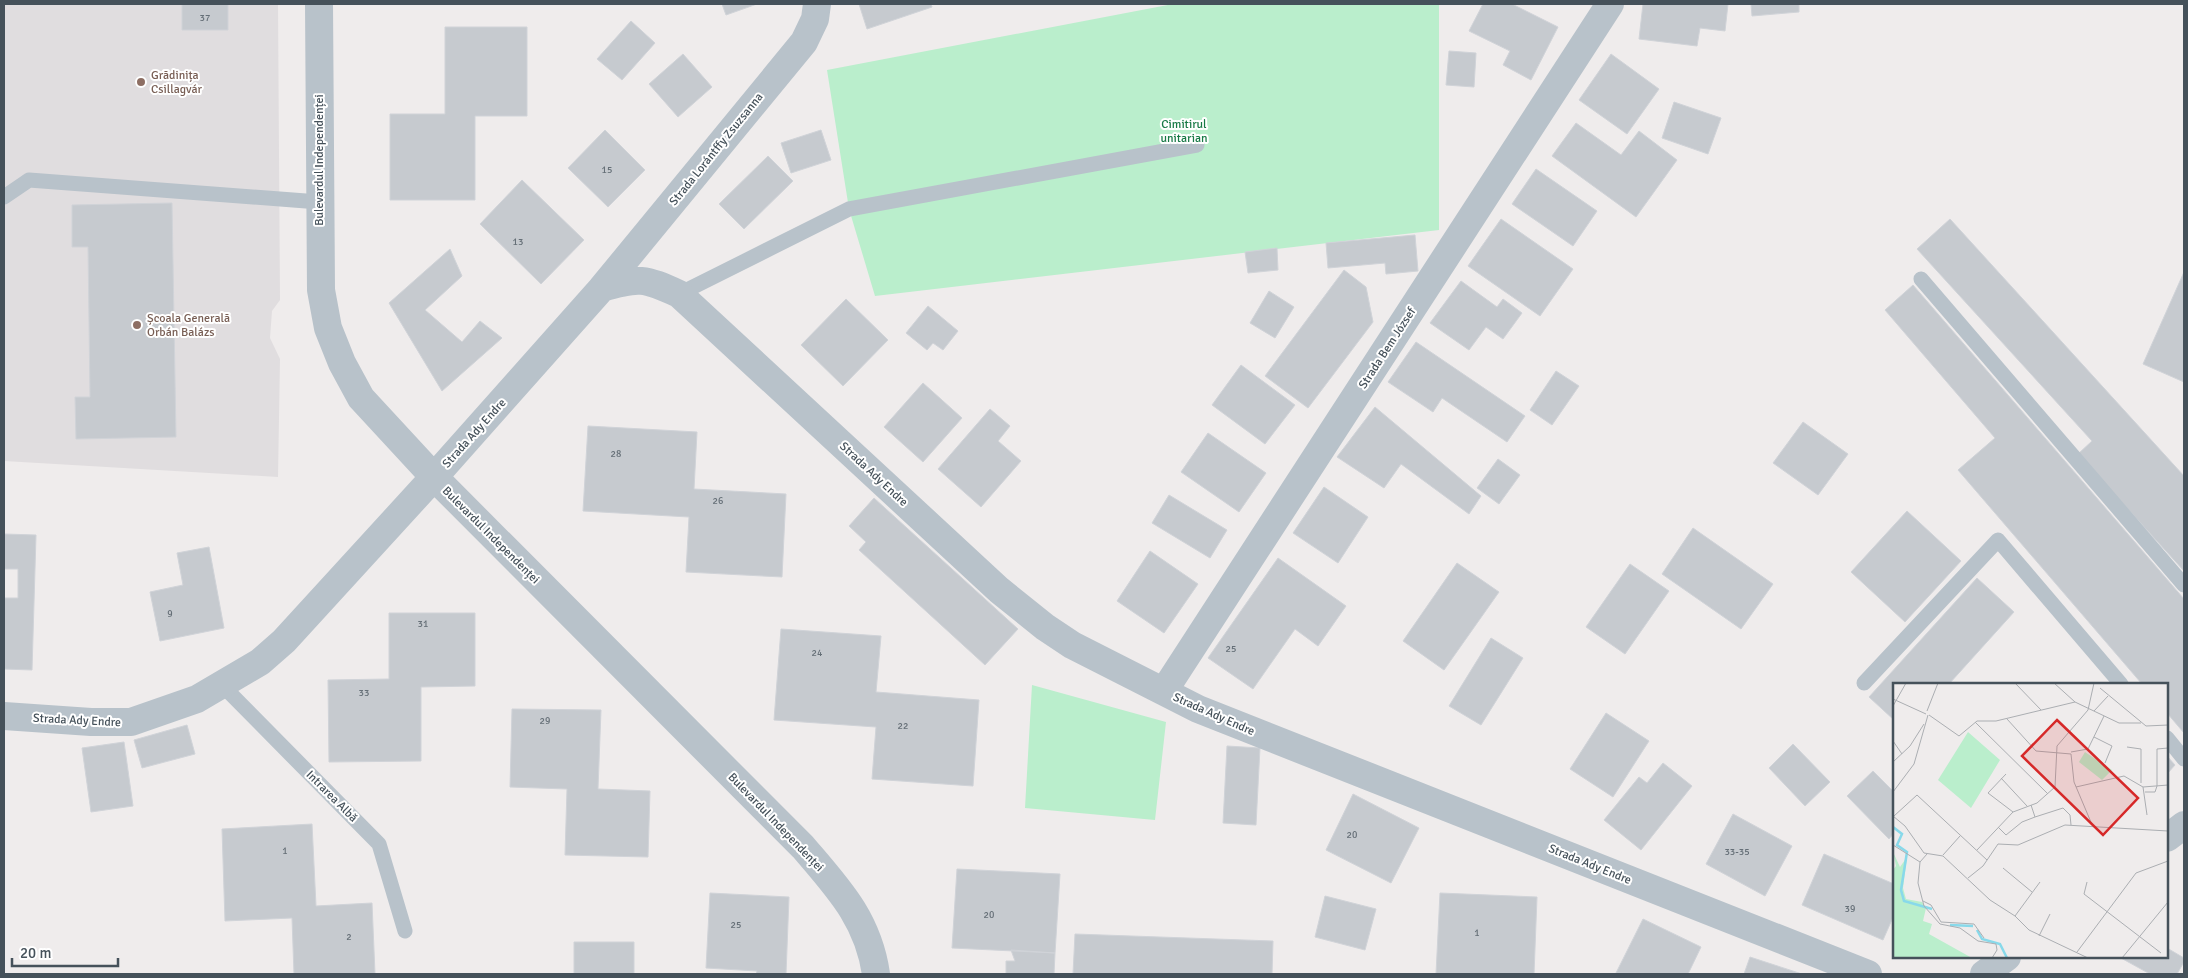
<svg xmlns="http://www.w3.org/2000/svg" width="2188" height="978" font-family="Signika,sans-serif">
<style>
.education{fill:#e0dddf}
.green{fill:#baeecc}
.building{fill:#c6cacf;stroke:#d0d3d8}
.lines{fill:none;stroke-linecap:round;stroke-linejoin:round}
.service{stroke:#b8c2ca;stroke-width:15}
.minor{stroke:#b8c2ca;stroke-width:28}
.education-dot{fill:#8d6e63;stroke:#fff;stroke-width:2}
.labels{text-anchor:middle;stroke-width:4;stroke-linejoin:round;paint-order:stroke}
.number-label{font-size:10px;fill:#656f77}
.education-label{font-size:12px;fill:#785e54;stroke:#fff;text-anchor:start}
.park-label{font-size:12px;fill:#177945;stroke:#fff}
.street-label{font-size:12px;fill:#45515a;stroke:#fff}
.inset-river{fill:none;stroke:#88d9ea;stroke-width:2.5}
.inset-road{fill:none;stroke:#abaeb2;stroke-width:1}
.view{fill:#d62828;fill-opacity:0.15;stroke:#d62828;stroke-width:2.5}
.inset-edge{fill:none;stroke:#45515a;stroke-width:2.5}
</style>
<rect width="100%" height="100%" fill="#efecec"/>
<path class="education" d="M 4,4 L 278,4 L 280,300 L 272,311 L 270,338 L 280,359 L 278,477 L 4,461 Z"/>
<path class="green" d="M 1173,4 L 1439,4 L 1439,230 L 875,296 L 849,209 L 827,70 Z
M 1032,685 L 1166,722 L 1155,820 L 1025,808 Z"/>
<path class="building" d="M 182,4 L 228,4 L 228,30 L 182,30 Z
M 722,4 L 757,4 L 726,15 Z
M 859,4 L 931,4 L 932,7 L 867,29 Z
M 1483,4 L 1512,4 L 1558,27 L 1531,80 L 1503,65 L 1510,51 L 1469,31 Z
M 1643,4 L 1728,4 L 1725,31 L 1700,28 L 1697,46 L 1639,39 Z
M 1751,4 L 1799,4 L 1799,12 L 1752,16 Z
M 631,21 L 655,43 L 622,80 L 597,59 Z
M 445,27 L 527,27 L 527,116 L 475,116 L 475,200 L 390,200 L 390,114 L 445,114 Z
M 1449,51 L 1476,53 L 1474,87 L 1446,85 Z
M 683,54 L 712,87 L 678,117 L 649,84 Z
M 1611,54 L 1659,89 L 1627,134 L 1579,100 Z
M 1674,102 L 1721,118 L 1708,154 L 1662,138 Z
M 1576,123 L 1621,155 L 1639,131 L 1677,160 L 1636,217 L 1552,156 Z
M 605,130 L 645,170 L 608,207 L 568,168 Z
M 821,130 L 831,160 L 791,173 L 781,143 Z
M 768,156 L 793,181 L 744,229 L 719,204 Z
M 1536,169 L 1597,211 L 1573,246 L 1512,204 Z
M 522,180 L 584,240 L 541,284 L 480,224 Z
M 172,203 L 176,437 L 76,439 L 75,397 L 90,397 L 88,247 L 72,247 L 72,205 Z
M 1501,219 L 1573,269 L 1540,316 L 1468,266 Z
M 1950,219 L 2184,476 L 2184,571 L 2078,454 L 2092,441 L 1917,249 Z
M 1415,235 L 1418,271 L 1386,274 L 1385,263 L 1328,268 L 1326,243 Z
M 1277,248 L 1278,270 L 1248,273 L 1245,252 Z
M 450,249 L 462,276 L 425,310 L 462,342 L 480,321 L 502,338 L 442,391 L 389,303 Z
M 1344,270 L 1366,287 L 1373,322 L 1308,408 L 1265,376 Z
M 2184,272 L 2184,382 L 2143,364 Z
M 1461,281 L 1497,307 L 1503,299 L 1522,313 L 1503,339 L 1486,327 L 1469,350 L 1430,323 Z
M 1913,285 L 2184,599 L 2184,733 L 2167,713 L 2167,684 L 2142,684 L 1958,470 L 1995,438 L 1885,310 Z
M 1269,291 L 1294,307 L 1275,338 L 1250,323 Z
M 846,299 L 888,340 L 843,386 L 801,345 Z
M 928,306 L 958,331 L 943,350 L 933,343 L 927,350 L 906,333 Z
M 1416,342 L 1525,416 L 1507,442 L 1442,398 L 1433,412 L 1388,382 Z
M 1241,365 L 1295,405 L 1265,444 L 1212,405 Z
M 1556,371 L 1579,386 L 1552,425 L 1530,410 Z
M 923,383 L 962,418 L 923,462 L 884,427 Z
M 1375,407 L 1481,496 L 1469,514 L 1401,464 L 1384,488 L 1337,457 Z
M 990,409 L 1010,426 L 998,441 L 1021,461 L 981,507 L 938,469 Z
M 1803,422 L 1848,454 L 1818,495 L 1773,463 Z
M 588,426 L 697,432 L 694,489 L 786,494 L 782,577 L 686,572 L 689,517 L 583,511 Z
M 1208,433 L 1266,473 L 1239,512 L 1181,472 Z
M 1498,459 L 1520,475 L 1499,504 L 1477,488 Z
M 1324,487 L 1368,517 L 1338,563 L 1293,533 Z
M 1169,495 L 1227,530 L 1210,558 L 1152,523 Z
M 874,498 L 1018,629 L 985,665 L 859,550 L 866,542 L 849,526 Z
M 1907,511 L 1961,561 L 1905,622 L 1851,572 Z
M 1693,528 L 1773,584 L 1741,629 L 1662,574 Z
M 4,534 L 36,535 L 32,670 L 4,669 L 4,598 L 18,598 L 18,569 L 4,569 Z
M 209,547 L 224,628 L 160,641 L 150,592 L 183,585 L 177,553 Z
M 1150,551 L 1198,584 L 1164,633 L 1117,601 Z
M 1278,558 L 1346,606 L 1318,646 L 1295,629 L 1253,689 L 1208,658 Z
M 1457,563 L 1499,592 L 1444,670 L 1403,641 Z
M 1630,564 L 1669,591 L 1625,654 L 1586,627 Z
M 1977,578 L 2014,612 L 1949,684 L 1894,684 L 1894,720 L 1869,697 Z
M 389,613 L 475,613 L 475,686 L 421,687 L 421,761 L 329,762 L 328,680 L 389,679 Z
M 781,629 L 881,636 L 876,692 L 979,700 L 973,786 L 872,779 L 876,727 L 774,720 Z
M 1491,638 L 1523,658 L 1481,725 L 1449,706 Z
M 512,709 L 601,710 L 598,789 L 650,791 L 648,857 L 565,855 L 567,789 L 510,787 Z
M 1606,713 L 1649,741 L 1613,797 L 1570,769 Z
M 187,725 L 195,754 L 142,768 L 134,740 Z
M 124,742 L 133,806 L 91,812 L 82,748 Z
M 1793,744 L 1830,782 L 1805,806 L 1769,768 Z
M 1227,746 L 1260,748 L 1256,825 L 1223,823 Z
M 2167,756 L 2175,765 L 2167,774 Z
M 1663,763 L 1692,786 L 1641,850 L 1604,820 L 1639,777 L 1647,783 Z
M 1873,771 L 1894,792 L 1894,833 L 1889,839 L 1847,796 Z
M 1353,794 L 1419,828 L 1391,883 L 1326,850 Z
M 1733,814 L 1792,846 L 1765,896 L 1706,864 Z
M 312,824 L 316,906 L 372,903 L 375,974 L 294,974 L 292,918 L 225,921 L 222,829 Z
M 1824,854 L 1894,884 L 1894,915 L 1883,940 L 1802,905 Z
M 957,869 L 1060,874 L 1055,953 L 952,948 Z
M 710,893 L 789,897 L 786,974 L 756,974 L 757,971 L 706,968 Z
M 1440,893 L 1537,897 L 1534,974 L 1436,974 Z
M 1325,896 L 1376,909 L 1365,950 L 1315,937 Z
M 1643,919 L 1701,947 L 1688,974 L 1616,973 Z
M 1075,934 L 1273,941 L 1272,974 L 1073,974 Z
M 574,942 L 634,942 L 634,974 L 574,974 Z
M 2167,948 L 2184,958 L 2184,962 L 2177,974 L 2150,974 L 2121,958 L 2167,957 Z
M 1011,950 L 1055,953 L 1054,974 L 1006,974 L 1006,961 L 1015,961 Z
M 1750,957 L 1802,974 L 1744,974 Z"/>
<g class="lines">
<path class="service" d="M 4,197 L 29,180 L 319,202
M 1921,279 L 2184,585
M 679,294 L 849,209 L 1197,145
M 1864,683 L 1998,540 L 2121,684
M 221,684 L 379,844 L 405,931
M 2167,738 L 2184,759"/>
<path class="minor" d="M 319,4 L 321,290 L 328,328 L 342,363 L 361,398 L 434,477 L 803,847 C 838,888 868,919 876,974
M 602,288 L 804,42 L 815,19 L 817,4
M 1164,691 L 1610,4
M 4,716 L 91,722 L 131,722 L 197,699 L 260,662 L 284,641 L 434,477 L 602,288 C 639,277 644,278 679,294 L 999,590 L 1045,627 L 1072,645 L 1198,709 L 1868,974
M 2167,838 L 2184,825
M 1984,974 L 2007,957"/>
</g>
<g class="education-dot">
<circle cx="141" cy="82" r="5"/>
<circle cx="137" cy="325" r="5"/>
</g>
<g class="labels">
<g class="number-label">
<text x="205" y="21">37</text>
<text x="607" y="173">15</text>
<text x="518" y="245">13</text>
<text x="616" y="457">28</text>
<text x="718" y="504">26</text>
<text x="170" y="617">9</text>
<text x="423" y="627">31</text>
<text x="1231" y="652">25</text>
<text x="817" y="656">24</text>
<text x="364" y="696">33</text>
<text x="545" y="724">29</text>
<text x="903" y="729">22</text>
<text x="1352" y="838">20</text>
<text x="285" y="854">1</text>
<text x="1737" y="855">33-35</text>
<text x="1850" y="912">39</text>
<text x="989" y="918">20</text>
<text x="736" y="928">25</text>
<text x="1477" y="936">1</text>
<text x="349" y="940">2</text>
</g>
<g class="education-label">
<text x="151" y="79">Grădinița<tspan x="151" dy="14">Csillagvár</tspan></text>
<text x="147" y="322">Școala Generală<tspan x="147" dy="14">Orbán Balázs</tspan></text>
</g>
<g class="park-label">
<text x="1184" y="128">Cimitirul<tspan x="1184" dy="14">unitarian</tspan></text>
</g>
<g class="street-label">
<text transform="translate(716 149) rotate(-51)" y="4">Strada Lorántffy Zsuzsanna</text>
<text transform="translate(319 160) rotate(-90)" y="4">Bulevardul Independenței</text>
<text transform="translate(1387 348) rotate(-57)" y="4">Strada Bem József</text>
<text transform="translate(474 433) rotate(-48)" y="4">Strada Ady Endre</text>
<text transform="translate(874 474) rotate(43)" y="4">Strada Ady Endre</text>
<text transform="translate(491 535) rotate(45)" y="4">Bulevardul Independenței</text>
<text transform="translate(1214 714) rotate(24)" y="4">Strada Ady Endre</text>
<text transform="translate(77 720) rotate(3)" y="4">Strada Ady Endre</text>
<text transform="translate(332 796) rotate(45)" y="4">Intrarea Albă</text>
<text transform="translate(776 822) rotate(46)" y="4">Bulevardul Independenței</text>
<text transform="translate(1590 864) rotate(22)" y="4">Strada Ady Endre</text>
</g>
</g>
<g transform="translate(1893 683)">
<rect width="275" height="275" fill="#efecec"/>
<path d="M 75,49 L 107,77 L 78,125 L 45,97 ZM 192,69 L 219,87 L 209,97 L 186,79 ZM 0,169 L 7,184 L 14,174 L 10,205 L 13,216 L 29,219 L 33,225 L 30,238 L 39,241 L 36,251 L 79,275 L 0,275 L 0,187 L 3,183 Z" fill="#baeecc"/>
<path class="inset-river" d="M 0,144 L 9,151 L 4,162 L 14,169 L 8,207 L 11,218 L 39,226M 57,242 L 80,243M 84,247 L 89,256 L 107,261 L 114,275"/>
<path class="inset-road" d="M 122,0 L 148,27M 161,0 L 182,19M 207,5 L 253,43 L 275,42M 0,16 L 33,31M 0,23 L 13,0M 34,28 L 45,0M 201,28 L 215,13M 36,32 L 66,53 L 84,38 L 103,38 L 182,19 L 226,40 L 248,40M 114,36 L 143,68 L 178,71 L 181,99 L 200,144M 82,39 L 155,111M 201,54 L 219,63 L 212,80M 0,58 L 9,71M 234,64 L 248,66 L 248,100M 178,69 L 195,66 L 211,33M 0,79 L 17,63 L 31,41M 113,91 L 95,110 L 120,129M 108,95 L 134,123M 183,104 L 231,93 L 250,104 L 275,102M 250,104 L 254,132M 0,109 L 21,81 L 35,32M 252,109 L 262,109 L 264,103 L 264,66 L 275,65M 138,122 L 142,134 L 170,125 L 177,132 L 178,142M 0,133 L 12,143 L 31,170 L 50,173 L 97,217 L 122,233 L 136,247 L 195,275M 1,133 L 24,112 L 94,177M 105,144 L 113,152 L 129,139 L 142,134M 0,162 L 27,179 L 34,171M 84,167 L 120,129 L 144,120 L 162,104 L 164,63 L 195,27 L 201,0M 50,172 L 67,153M 27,179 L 25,200 L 31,223 L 47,241 L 67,245 L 85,258 L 103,261 L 104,267 L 99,275M 110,185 L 139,209M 75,195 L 90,183 L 105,161 L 125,162 L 172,142 L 275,148M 194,199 L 191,211 L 268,270M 30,218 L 38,222 L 48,239 L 81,241 L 91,255M 122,233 L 147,199M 146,253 L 157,231M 184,269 L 243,190 L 275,178M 229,275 L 275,219"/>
<path class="view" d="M 164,37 L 245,115 L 210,152 L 129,73 Z"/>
<rect width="275" height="275" class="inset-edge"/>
</g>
<rect width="2188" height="978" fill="none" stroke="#45515a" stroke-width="10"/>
<path d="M12 958v8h106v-8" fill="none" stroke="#45515a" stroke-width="2.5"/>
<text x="20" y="958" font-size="15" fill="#45515a" stroke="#ffffff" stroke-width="4" paint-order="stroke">20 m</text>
</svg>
